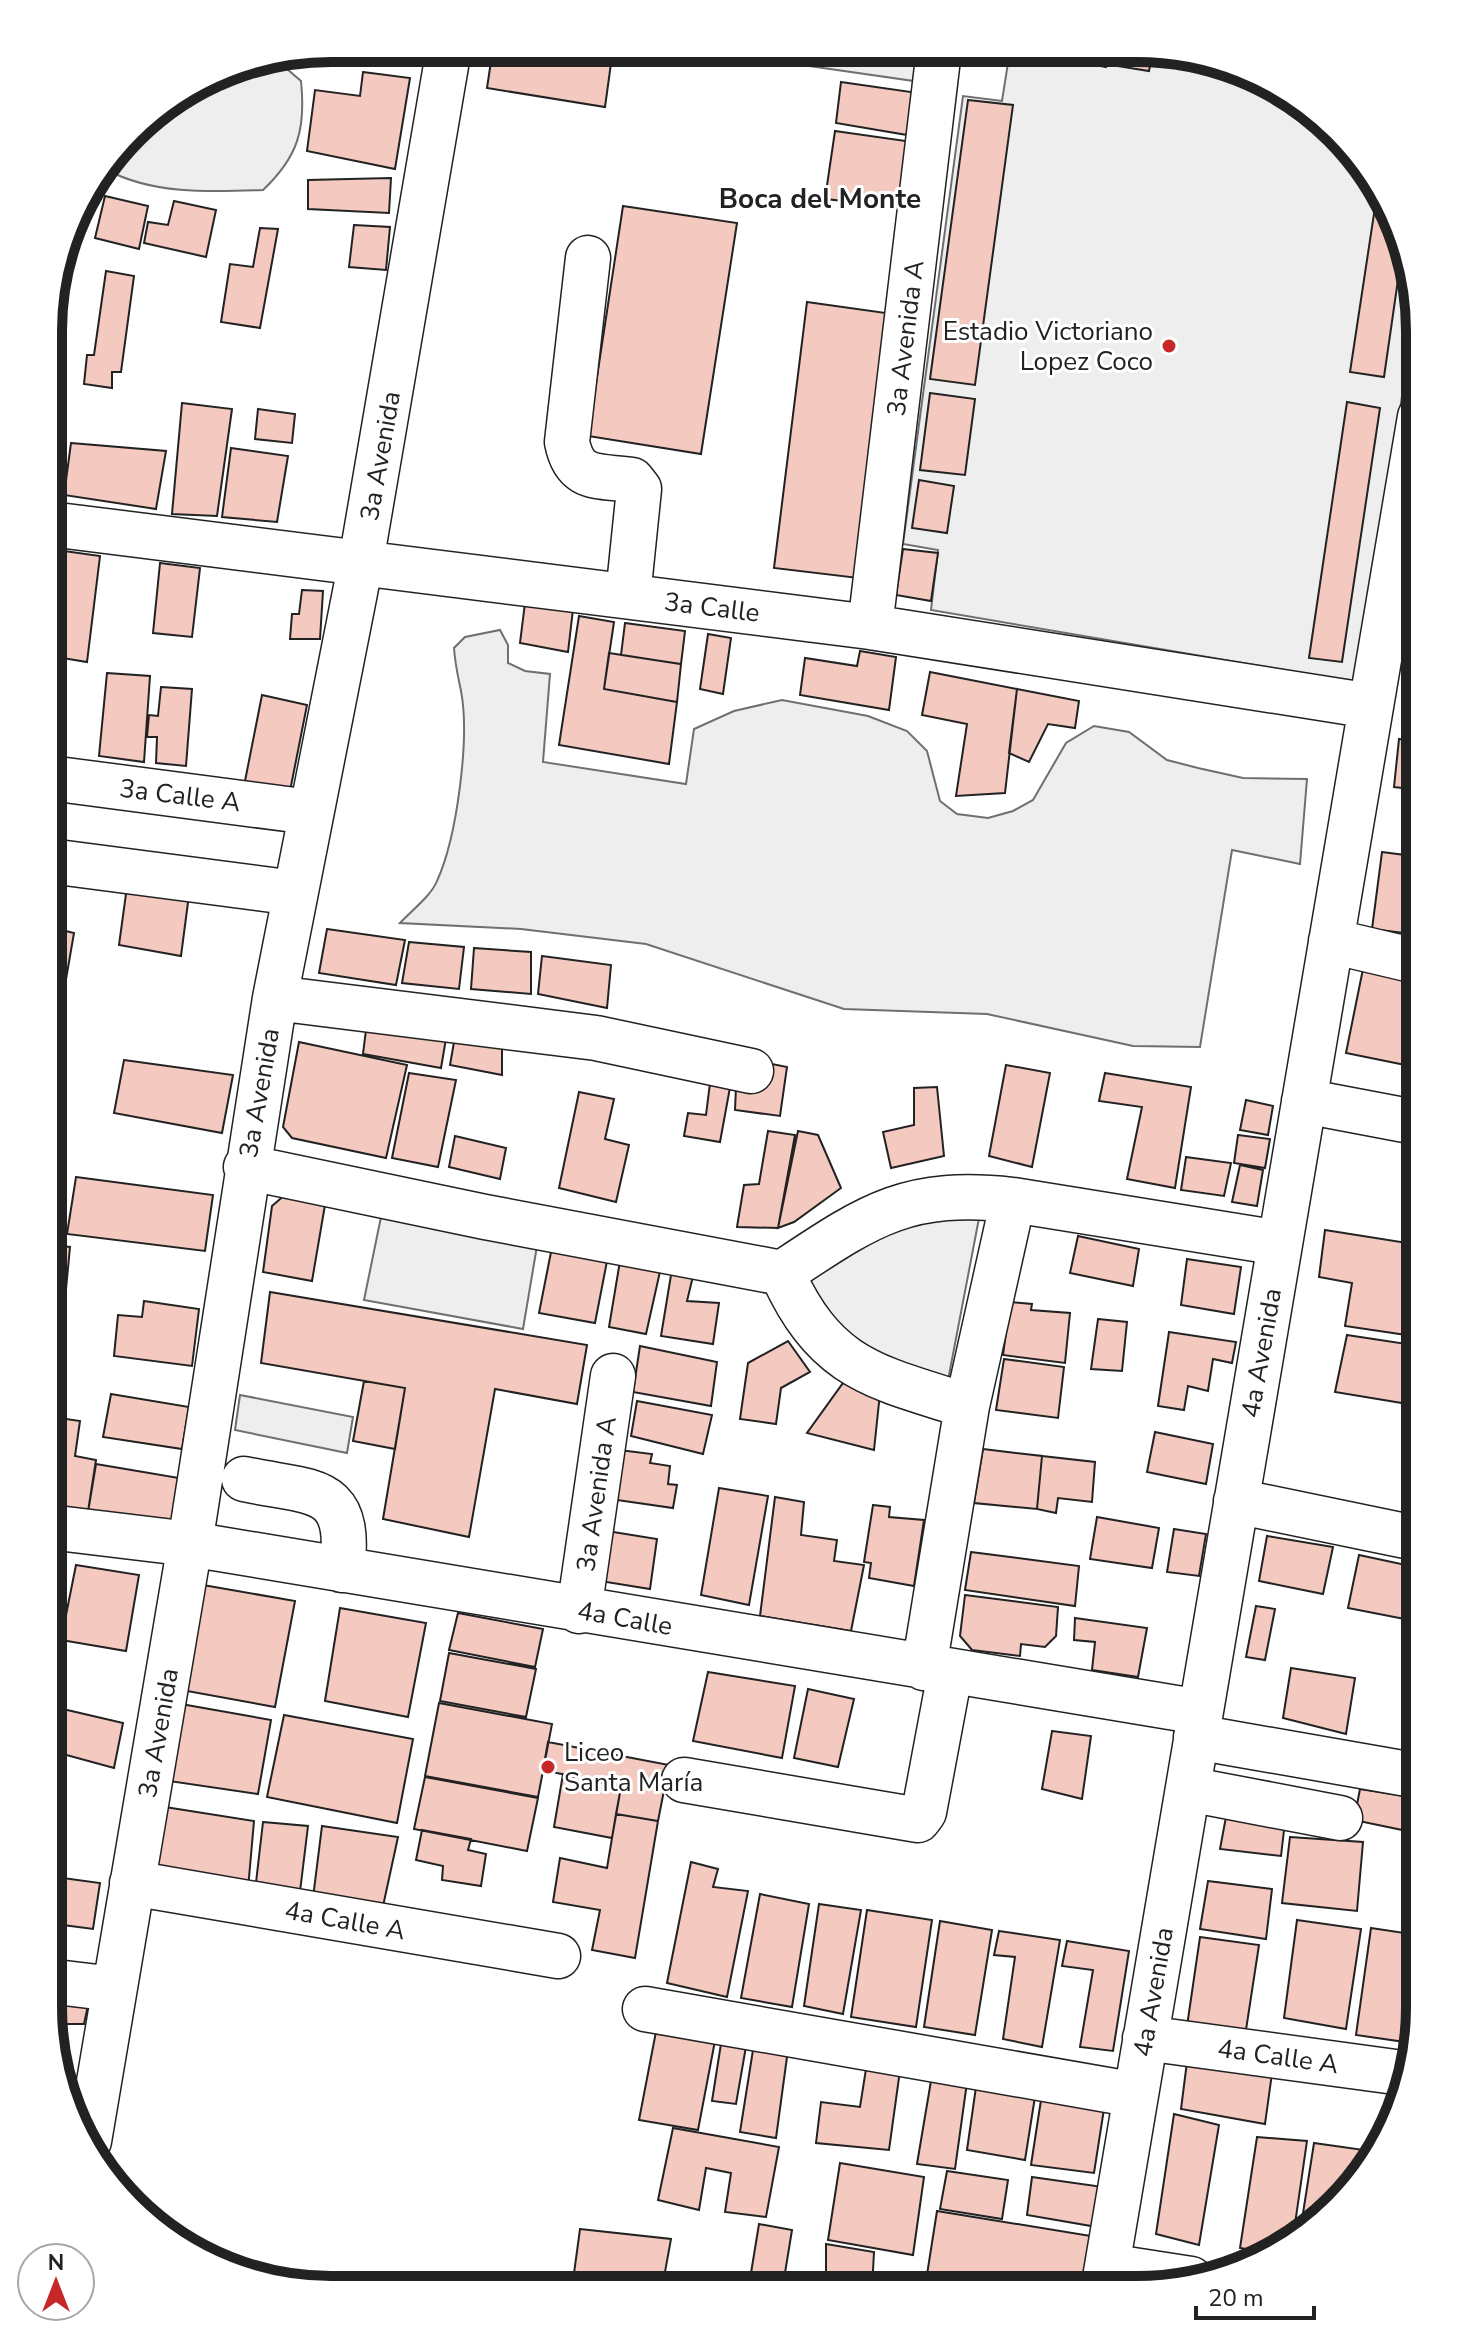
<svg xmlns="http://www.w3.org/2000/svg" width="1468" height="2338" font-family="'Nunito Sans',sans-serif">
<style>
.green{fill:#eee;stroke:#6f6f6f;stroke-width:2}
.building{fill:#f3c9c0;stroke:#222;stroke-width:2}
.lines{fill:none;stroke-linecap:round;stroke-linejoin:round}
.minor-casing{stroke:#222;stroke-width:47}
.minor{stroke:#fff;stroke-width:44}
.poi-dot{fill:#c62828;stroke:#fff;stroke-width:3}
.labels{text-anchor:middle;stroke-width:6;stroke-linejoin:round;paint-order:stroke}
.poi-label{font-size:26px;fill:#222;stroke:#fff;text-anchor:end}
.street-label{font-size:26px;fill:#222;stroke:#fff}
.neighbourhood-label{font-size:28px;font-weight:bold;fill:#222;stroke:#fff}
.rim{fill:none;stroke:#222;stroke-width:10}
</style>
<rect width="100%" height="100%" fill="#fff"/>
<path class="green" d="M 747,49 L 925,50 L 921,82 L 746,57 Z
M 1010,50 L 1175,50 L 1310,107 L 1399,223 L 1415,305 L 1361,683 L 931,610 L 938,550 L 903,544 L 963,96 L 1002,101 Z
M 258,64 L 287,69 L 301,81 C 306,129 298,157 263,190 C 211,192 153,195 105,169 L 144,118 L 223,69 Z
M 500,630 L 508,645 L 508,663 L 525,671 L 550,674 L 543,762 L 686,784 L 694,729 L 734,711 L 782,700 L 868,716 L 907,731 L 927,751 L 940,801 L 957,814 L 988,818 L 1013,811 L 1033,800 L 1066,743 L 1094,726 L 1129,732 L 1167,760 L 1198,768 L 1243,778 L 1307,779 L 1300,864 L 1232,850 L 1200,1047 L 1133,1046 L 987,1014 L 844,1009 L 646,944 L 521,929 L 400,923 C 411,911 431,896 437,881 C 457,837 470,738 461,691 C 458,676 455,664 454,648 L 465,637 Z
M 980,1213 L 945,1396 L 869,1376 L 773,1272 L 883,1223 Z
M 381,1217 L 537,1246 L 523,1329 L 364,1300 Z
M 240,1395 L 353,1417 L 347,1453 L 235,1430 Z"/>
<path class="building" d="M 493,48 L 613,49 L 605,107 L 487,88 Z
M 1067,50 L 1109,50 L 1106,67 L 1065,59 Z
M 1113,50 L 1153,50 L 1149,71 L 1111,65 Z
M 1209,65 L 1251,82 L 1208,75 Z
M 363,72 L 410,78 L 395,169 L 307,151 L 315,90 L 360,96 Z
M 841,82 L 918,93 L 913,136 L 836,123 Z
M 968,100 L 1013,105 L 975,385 L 930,379 Z
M 835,131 L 913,142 L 903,207 L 825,199 Z
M 391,178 L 389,213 L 308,209 L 308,180 Z
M 1377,194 L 1399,223 L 1403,245 L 1384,377 L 1350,372 Z
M 105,196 L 148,206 L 139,249 L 95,238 Z
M 174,201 L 216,210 L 206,257 L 144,243 L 148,222 L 168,225 Z
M 623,206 L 737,223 L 701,454 L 588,436 Z
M 354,225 L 390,227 L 386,270 L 349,267 Z
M 260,228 L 278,229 L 260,328 L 221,322 L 230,264 L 253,267 Z
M 106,271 L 134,276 L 121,372 L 112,372 L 112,388 L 84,384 L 87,355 L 94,355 Z
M 807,302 L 893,314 L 858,578 L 774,568 Z
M 930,393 L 975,399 L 965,475 L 920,470 Z
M 1347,402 L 1380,408 L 1342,662 L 1309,658 Z
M 182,403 L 232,409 L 217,516 L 172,514 Z
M 258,409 L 295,414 L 292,443 L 255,439 Z
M 71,443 L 166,451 L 156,509 L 64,495 Z
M 231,448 L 288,456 L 277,522 L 222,517 Z
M 919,480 L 954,486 L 947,533 L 912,528 Z
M 50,549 L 100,556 L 87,662 L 50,656 Z
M 903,549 L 938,553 L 931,601 L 896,595 Z
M 160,563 L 200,568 L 192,637 L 153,633 Z
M 302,590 L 323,591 L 320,639 L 290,639 L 292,614 L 299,614 Z
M 525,603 L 573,609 L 568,652 L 520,643 Z
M 1419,607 L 1420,607 L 1420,668 L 1411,667 Z
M 579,616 L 614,622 L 604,689 L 677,702 L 669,764 L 559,745 Z
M 625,623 L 685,631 L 681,664 L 621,655 Z
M 708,634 L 731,638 L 723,694 L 700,689 Z
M 860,651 L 896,657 L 889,710 L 800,695 L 805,658 L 857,666 Z
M 609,653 L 681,664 L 677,702 L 604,689 Z
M 50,664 L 64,666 L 51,754 L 50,754 Z
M 930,672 L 1017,689 L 1005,793 L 956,796 L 967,724 L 922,715 Z
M 107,673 L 150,676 L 144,762 L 99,756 Z
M 161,687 L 192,689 L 186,766 L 156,763 L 157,737 L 147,737 L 149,715 L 158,716 Z
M 1017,689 L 1079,701 L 1075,728 L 1048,724 L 1029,762 L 1009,753 Z
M 262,695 L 307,705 L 290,791 L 245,781 Z
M 1399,739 L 1420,742 L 1420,790 L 1394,787 Z
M 1382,852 L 1420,857 L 1420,935 L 1372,929 Z
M 128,879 L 190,887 L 181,956 L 119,945 Z
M 49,927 L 74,933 L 60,1014 L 49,1012 Z
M 327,929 L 405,940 L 396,985 L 319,973 Z
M 409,942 L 464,947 L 459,989 L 402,983 Z
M 474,948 L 531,952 L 531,994 L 471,989 Z
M 542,956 L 611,965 L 607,1008 L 538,994 Z
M 1364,964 L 1420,975 L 1420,1068 L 1346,1053 Z
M 458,1019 L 502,1048 L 502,1075 L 450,1065 Z
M 449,1021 L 441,1068 L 363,1054 L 367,1022 Z
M 299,1042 L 407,1065 L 386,1158 L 292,1138 L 283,1127 Z
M 124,1060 L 233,1075 L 222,1133 L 114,1113 Z
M 762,1062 L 787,1067 L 780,1116 L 735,1110 L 736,1087 Z
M 1006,1065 L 1050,1073 L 1032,1167 L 989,1156 Z
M 712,1067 L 733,1071 L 720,1142 L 684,1136 L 688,1113 L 706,1115 Z
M 409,1073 L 456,1080 L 438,1167 L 392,1158 Z
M 1105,1073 L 1191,1087 L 1175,1188 L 1127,1179 L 1142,1107 L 1099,1101 Z
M 937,1087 L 944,1156 L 891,1168 L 883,1132 L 914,1125 L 914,1088 Z
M 579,1092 L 614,1099 L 605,1139 L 629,1145 L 616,1202 L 559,1188 Z
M 1246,1100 L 1273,1106 L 1268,1135 L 1240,1130 Z
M 768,1131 L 795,1135 L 778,1228 L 737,1227 L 744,1185 L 759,1184 Z
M 798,1131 L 818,1135 L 841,1188 L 794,1222 L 778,1228 Z
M 1238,1135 L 1270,1139 L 1265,1168 L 1234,1163 Z
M 455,1136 L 506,1148 L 500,1179 L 449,1167 Z
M 1186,1157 L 1231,1163 L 1224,1196 L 1181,1190 Z
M 1240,1165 L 1263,1170 L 1257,1206 L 1232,1202 Z
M 76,1177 L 213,1195 L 205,1251 L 67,1234 Z
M 287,1193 L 326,1199 L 312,1281 L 263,1272 L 272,1206 Z
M 1325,1230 L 1420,1245 L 1420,1337 L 1345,1326 L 1352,1283 L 1319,1277 Z
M 1078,1236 L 1139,1249 L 1133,1286 L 1070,1273 Z
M 49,1245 L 70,1247 L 60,1352 L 49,1352 Z
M 552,1247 L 608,1256 L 595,1323 L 539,1313 Z
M 1187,1259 L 1241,1267 L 1234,1314 L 1181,1305 Z
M 620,1261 L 661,1267 L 646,1334 L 609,1327 Z
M 672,1269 L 694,1272 L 687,1301 L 719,1303 L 713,1344 L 661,1336 Z
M 270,1292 L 587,1345 L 577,1404 L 495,1389 L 469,1537 L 383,1519 L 405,1388 L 261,1363 Z
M 144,1301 L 199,1309 L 192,1366 L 114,1356 L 118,1315 L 142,1317 Z
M 1010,1302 L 1032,1304 L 1031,1310 L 1070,1313 L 1065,1363 L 1003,1355 Z
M 1098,1319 L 1127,1322 L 1122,1371 L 1091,1369 Z
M 1169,1332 L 1236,1342 L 1232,1363 L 1213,1359 L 1208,1391 L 1188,1386 L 1184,1410 L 1158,1406 Z
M 1347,1335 L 1420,1346 L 1420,1406 L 1335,1392 Z
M 788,1341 L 810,1372 L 781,1388 L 776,1424 L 740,1419 L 748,1363 Z
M 640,1346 L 717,1362 L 711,1406 L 633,1392 Z
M 1004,1359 L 1064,1367 L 1058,1418 L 996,1410 Z
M 364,1381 L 405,1388 L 395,1449 L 353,1441 Z
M 843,1383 L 880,1393 L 874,1450 L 807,1433 Z
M 111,1394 L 189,1407 L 182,1449 L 103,1437 Z
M 637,1401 L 712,1415 L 703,1454 L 631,1436 Z
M 53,1417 L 80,1421 L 75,1456 L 96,1460 L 87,1518 L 49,1512 L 49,1441 Z
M 1155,1432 L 1213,1444 L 1206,1484 L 1147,1472 Z
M 983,1449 L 1042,1456 L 1037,1509 L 974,1503 Z
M 619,1450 L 652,1454 L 650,1463 L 670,1466 L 668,1484 L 677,1485 L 673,1508 L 610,1499 Z
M 1042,1456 L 1095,1462 L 1092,1502 L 1058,1498 L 1056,1513 L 1037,1509 Z
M 96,1464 L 179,1478 L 170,1534 L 87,1518 Z
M 719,1488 L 768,1496 L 749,1605 L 701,1595 Z
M 775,1497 L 804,1502 L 801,1535 L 837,1540 L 834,1561 L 864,1565 L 851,1631 L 760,1616 Z
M 873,1505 L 890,1507 L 889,1517 L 924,1520 L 914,1586 L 869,1578 L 871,1563 L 864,1562 Z
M 1097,1517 L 1159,1528 L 1152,1568 L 1090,1559 Z
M 1174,1529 L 1206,1534 L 1199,1576 L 1167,1572 Z
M 607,1531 L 657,1539 L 650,1589 L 600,1581 Z
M 1267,1536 L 1333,1547 L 1323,1594 L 1259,1581 Z
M 971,1552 L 1079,1566 L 1075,1606 L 965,1590 Z
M 1359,1555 L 1420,1568 L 1420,1622 L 1348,1608 Z
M 76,1565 L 139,1575 L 126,1651 L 61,1640 Z
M 203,1585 L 295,1601 L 275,1707 L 187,1691 Z
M 965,1595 L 1058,1607 L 1056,1636 L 1045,1647 L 1021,1644 L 1020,1656 L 972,1650 L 960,1636 Z
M 1256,1606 L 1275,1609 L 1265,1660 L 1246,1657 Z
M 340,1608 L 426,1623 L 408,1717 L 325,1701 Z
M 458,1613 L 543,1629 L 535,1667 L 449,1650 Z
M 1075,1618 L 1147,1628 L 1138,1677 L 1092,1670 L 1095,1642 L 1074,1640 Z
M 449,1653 L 536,1669 L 526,1717 L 440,1701 Z
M 1291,1668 L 1355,1678 L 1346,1734 L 1283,1718 Z
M 708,1672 L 795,1686 L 782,1758 L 693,1741 Z
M 808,1689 L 854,1699 L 838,1767 L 794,1758 Z
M 439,1703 L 552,1724 L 538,1797 L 425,1776 Z
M 181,1704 L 271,1720 L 258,1794 L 169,1781 Z
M 50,1706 L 123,1723 L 114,1768 L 48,1750 Z
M 284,1715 L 413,1739 L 397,1823 L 267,1797 Z
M 1052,1731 L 1091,1736 L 1082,1799 L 1042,1789 Z
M 548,1742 L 669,1765 L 658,1821 L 616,1814 L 621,1787 L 543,1770 Z
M 563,1774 L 621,1787 L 612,1838 L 554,1827 Z
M 425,1777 L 538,1798 L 527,1851 L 414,1829 Z
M 1360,1789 L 1411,1797 L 1407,1831 L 1354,1820 Z
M 1228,1806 L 1286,1813 L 1281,1856 L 1220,1849 Z
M 165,1807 L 254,1821 L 247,1900 L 153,1885 Z
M 616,1814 L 658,1821 L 635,1958 L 592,1950 L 600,1910 L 553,1902 L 560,1858 L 607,1868 Z
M 263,1822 L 308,1826 L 298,1908 L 254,1900 Z
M 322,1826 L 398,1837 L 380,1920 L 312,1906 Z
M 422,1830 L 471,1839 L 468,1850 L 486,1854 L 481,1886 L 442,1880 L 443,1866 L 416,1860 Z
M 1290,1837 L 1363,1842 L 1357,1911 L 1282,1903 Z
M 691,1862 L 718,1869 L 713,1887 L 748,1891 L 727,1997 L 667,1983 Z
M 48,1876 L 100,1883 L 93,1929 L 48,1923 Z
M 1208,1881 L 1272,1889 L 1266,1939 L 1200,1929 Z
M 760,1894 L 809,1904 L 792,2007 L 741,1998 Z
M 819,1904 L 861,1910 L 843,2014 L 804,2006 Z
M 867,1910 L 932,1920 L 916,2027 L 851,2017 Z
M 1297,1920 L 1361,1929 L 1346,2029 L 1284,2018 Z
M 940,1921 L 992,1930 L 975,2035 L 924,2027 Z
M 1371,1928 L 1418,1935 L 1405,2042 L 1356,2035 Z
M 999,1931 L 1060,1940 L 1042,2047 L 1003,2039 L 1015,1957 L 994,1955 Z
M 1200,1937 L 1259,1945 L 1244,2043 L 1186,2033 Z
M 1067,1941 L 1129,1951 L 1113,2051 L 1080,2047 L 1093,1970 L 1062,1966 Z
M 66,1993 L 90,1996 L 84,2024 L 59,2024 Z
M 659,2016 L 718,2025 L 698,2130 L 639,2120 Z
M 723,2031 L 748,2035 L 736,2104 L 712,2101 Z
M 756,2031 L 790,2035 L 776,2138 L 740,2132 Z
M 869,2050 L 902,2056 L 889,2150 L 816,2143 L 821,2102 L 860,2107 Z
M 1188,2054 L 1273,2066 L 1265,2124 L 1181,2109 Z
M 934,2063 L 969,2068 L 955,2169 L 917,2164 Z
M 978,2073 L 1037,2084 L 1025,2160 L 967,2150 Z
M 1043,2087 L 1106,2096 L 1094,2173 L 1031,2165 Z
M 1174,2114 L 1219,2125 L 1199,2245 L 1156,2234 Z
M 673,2128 L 779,2147 L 766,2217 L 725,2212 L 731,2173 L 706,2168 L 699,2210 L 658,2200 Z
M 1257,2137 L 1307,2141 L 1294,2231 L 1266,2252 L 1240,2248 Z
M 1368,2141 L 1381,2143 L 1364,2176 Z
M 1314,2143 L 1364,2150 L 1359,2181 L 1301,2226 Z
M 840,2163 L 924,2177 L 913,2255 L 828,2240 Z
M 947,2171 L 1008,2180 L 1002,2219 L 940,2209 Z
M 1032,2177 L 1103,2187 L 1097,2227 L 1027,2215 Z
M 937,2211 L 1097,2237 L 1088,2290 L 975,2290 L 926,2281 Z
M 759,2224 L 792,2230 L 784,2279 L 751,2273 Z
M 580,2229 L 671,2239 L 663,2283 L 616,2279 L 614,2289 L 572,2288 Z
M 826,2244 L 874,2252 L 872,2289 L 826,2289 Z"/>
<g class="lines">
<g class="minor-casing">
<path id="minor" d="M 588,258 L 567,442 C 575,482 598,475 632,480 L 639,489 L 628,596
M 50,524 L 870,627 L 1371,706
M 870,627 L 939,50
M 50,778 L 310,812
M 50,861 L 295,893
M 1331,941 L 1420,962
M 275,998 L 596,1038 L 751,1071
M 1304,1101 L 1420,1123
M 246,1167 L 485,1217 L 782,1273 C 868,1216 906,1188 1013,1200 L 1280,1243
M 782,1273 C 826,1370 874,1376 967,1406
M 244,1479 C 313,1494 353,1483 342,1570
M 1236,1501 L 1420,1539
M 49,1527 L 190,1544 L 1200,1712
M 579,1611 L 613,1376
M 924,1668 L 967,1406 L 1013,1200
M 1196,1737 L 1419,1776
M 684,1780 L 918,1820 L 924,1812 L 950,1673
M 1188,1789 L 1340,1818
M 132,1883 L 558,1956
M 48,1981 L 114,1989
M 645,2009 L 1136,2095
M 1145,2038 L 1410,2074
M 89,2141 L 190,1544 L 275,998 L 361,562 L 449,48
M 1107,2266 L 1191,2279
M 1103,2290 L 1420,417"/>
</g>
<use href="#minor" class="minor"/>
</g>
<g class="poi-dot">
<circle cx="1169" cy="346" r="8"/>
<circle cx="548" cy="1767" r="8"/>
</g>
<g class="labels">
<g class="poi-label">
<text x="1153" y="340">Estadio Victoriano<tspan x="1153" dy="30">Lopez Coco</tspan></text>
<text x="564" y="1761" text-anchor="start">Liceo<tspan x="564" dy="30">Santa María</tspan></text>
</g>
<g class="street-label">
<text transform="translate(905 338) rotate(-83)" y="9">3a Avenida A</text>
<text transform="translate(380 456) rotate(-80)" y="9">3a Avenida</text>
<text transform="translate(712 607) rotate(7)" y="9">3a Calle</text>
<text transform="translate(180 795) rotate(7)" y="9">3a Calle A</text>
<text transform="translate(259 1093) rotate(-80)" y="9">3a Avenida</text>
<text transform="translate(1261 1353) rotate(-80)" y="9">4a Avenida</text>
<text transform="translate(596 1494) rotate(-82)" y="9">3a Avenida A</text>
<text transform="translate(625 1618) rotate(10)" y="9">4a Calle</text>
<text transform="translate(158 1733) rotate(-80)" y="9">3a Avenida</text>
<text transform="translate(345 1920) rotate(10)" y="9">4a Calle A</text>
<text transform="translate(1153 1992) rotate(-80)" y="9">4a Avenida</text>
<text transform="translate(1278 2056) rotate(8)" y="9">4a Calle A</text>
</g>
<g class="neighbourhood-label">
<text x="820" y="208">Boca del Monte</text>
</g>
</g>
<path d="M0 0H1468V2338H0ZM331 62H1137A269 269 0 0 1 1406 331V2007A269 269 0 0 1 1137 2276H331A269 269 0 0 1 62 2007V331A269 269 0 0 1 331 62Z" fill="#fff" fill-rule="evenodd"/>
<path class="rim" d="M331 62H1137A269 269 0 0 1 1406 331V2007A269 269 0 0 1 1137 2276H331A269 269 0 0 1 62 2007V331A269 269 0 0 1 331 62Z"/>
<g transform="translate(56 2282)"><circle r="38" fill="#ffffff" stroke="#a7a7a7" stroke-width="2"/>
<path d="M0-6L14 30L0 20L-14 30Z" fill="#c62828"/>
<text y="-12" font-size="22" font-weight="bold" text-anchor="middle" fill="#222222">N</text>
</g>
<path d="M1196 2306v12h118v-12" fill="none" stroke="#222222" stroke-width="4"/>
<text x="1208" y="2306" font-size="24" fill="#222222" stroke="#ffffff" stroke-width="6" paint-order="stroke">20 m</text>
</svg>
